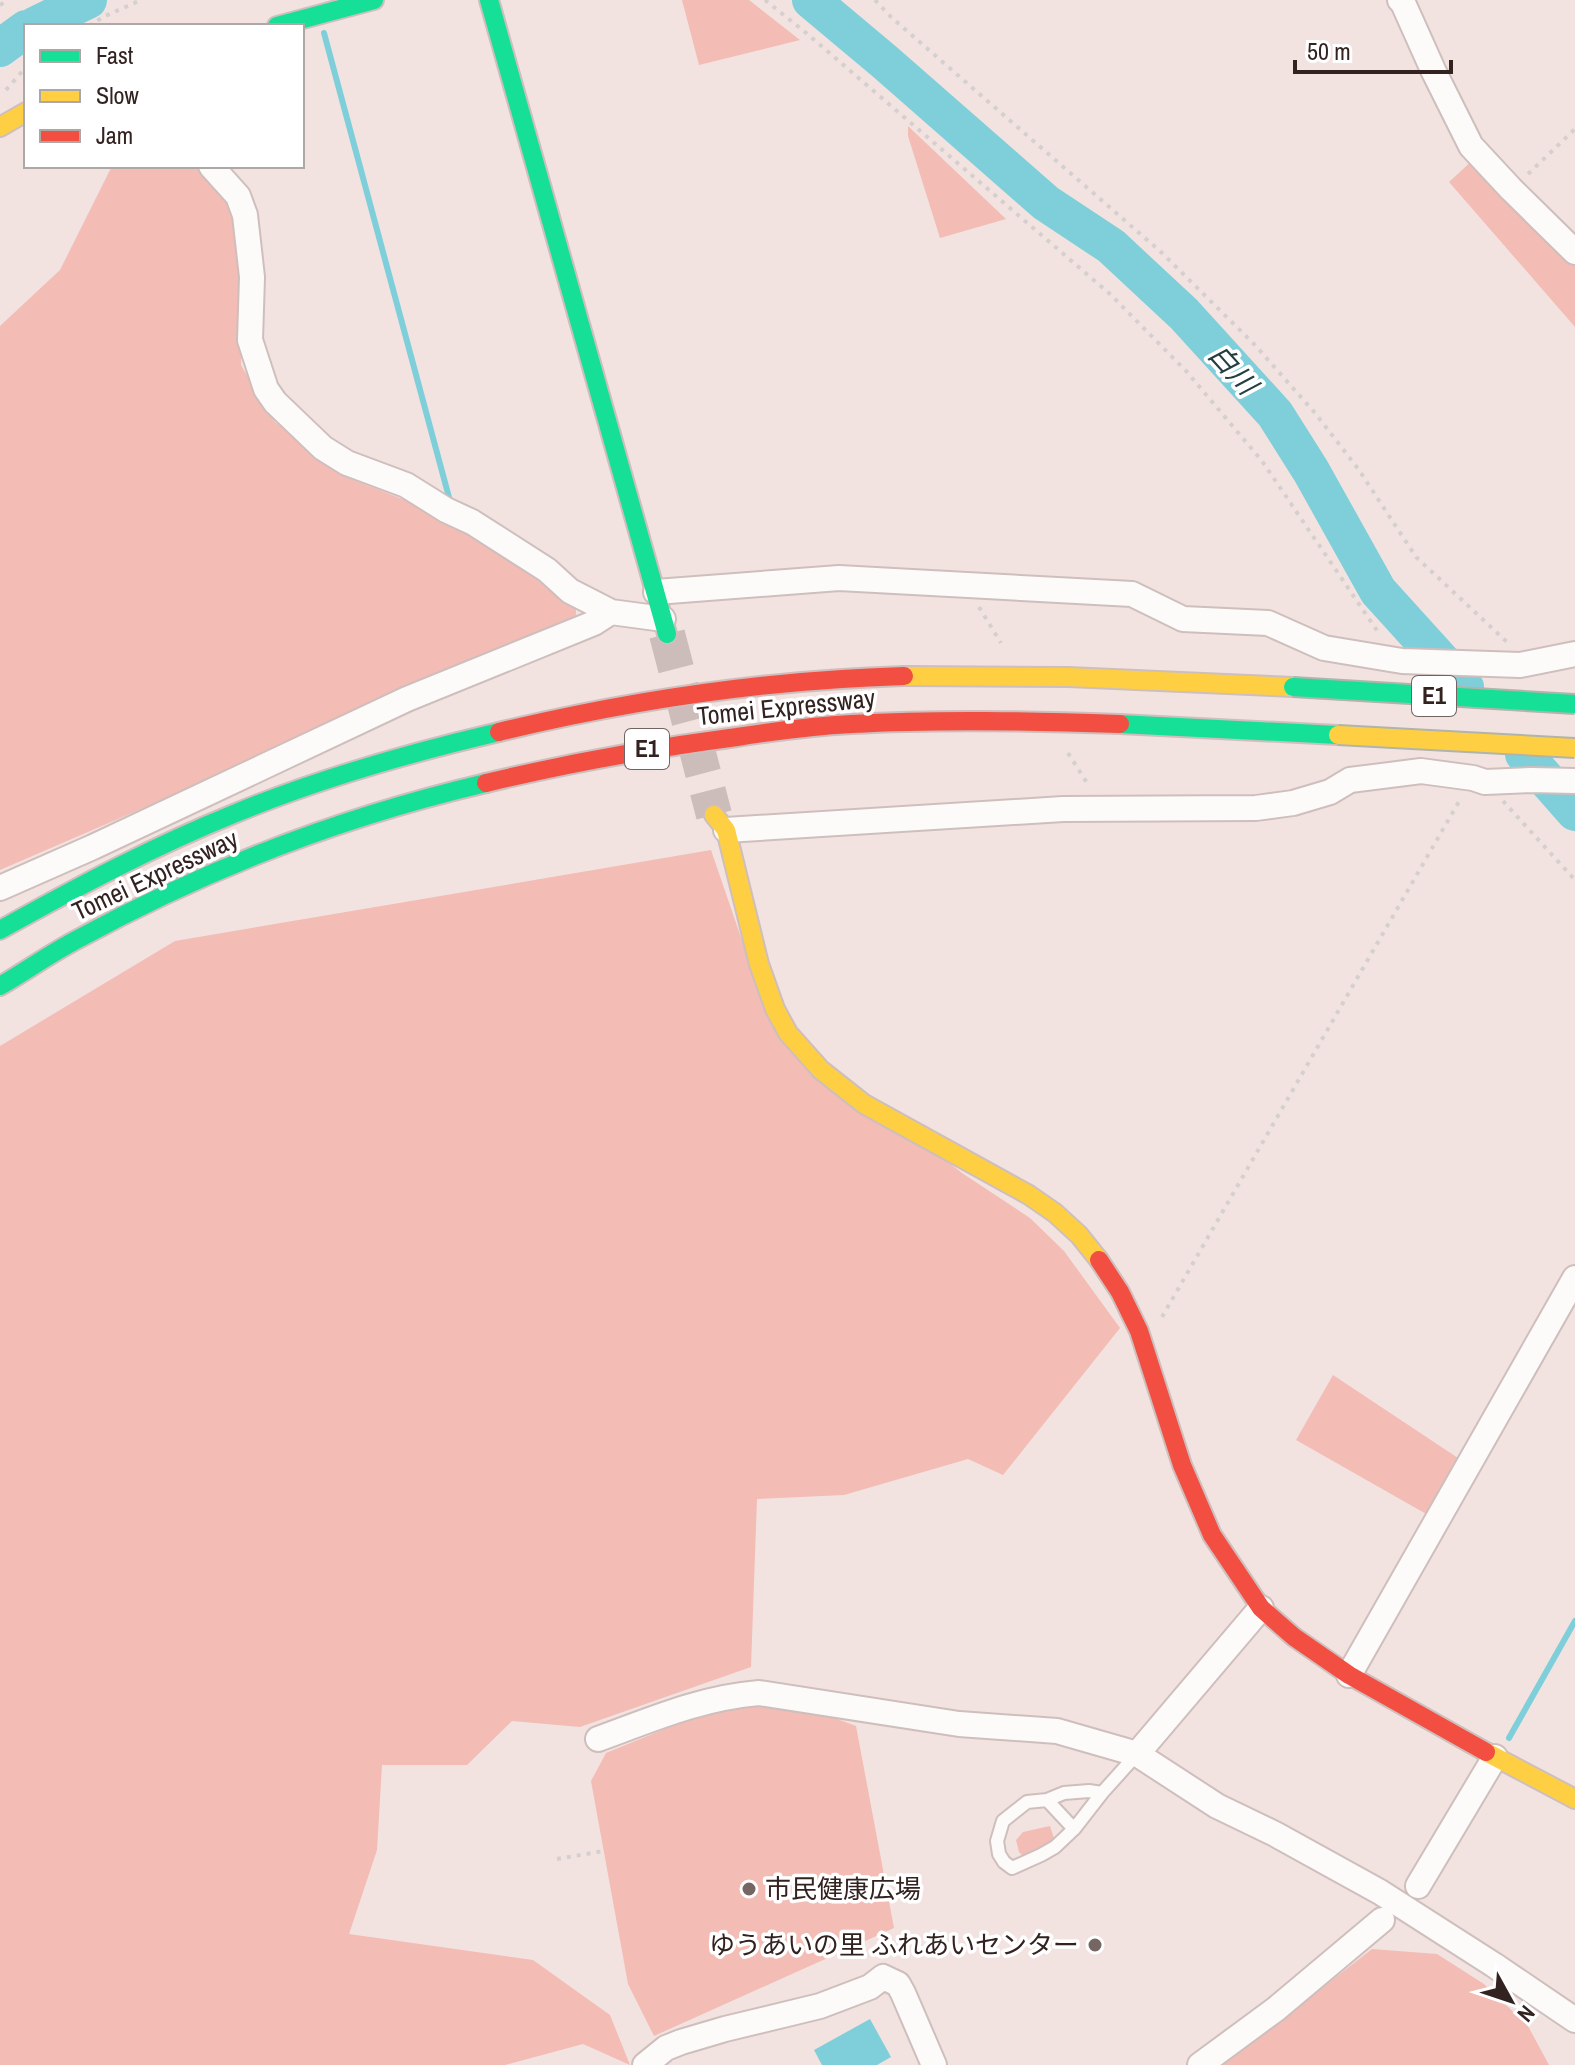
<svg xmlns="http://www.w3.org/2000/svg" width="1575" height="2065" font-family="'Archivo Narrow','Noto Sans JP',sans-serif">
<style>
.green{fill:#f3bcb5}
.water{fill:#7ecfd9}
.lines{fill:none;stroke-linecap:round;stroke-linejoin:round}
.stream{stroke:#7ecfd9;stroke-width:6}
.river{stroke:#7ecfd9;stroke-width:38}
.secondary-tunnel{stroke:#ccbcba;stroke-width:36;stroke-dasharray:36 18;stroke-linecap:butt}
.lane-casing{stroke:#cebfbd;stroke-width:16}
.street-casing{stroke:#cebfbd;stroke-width:28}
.fast-casing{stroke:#cebfbd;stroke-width:22}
.slow-casing{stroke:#cebfbd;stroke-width:22}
.jam-casing{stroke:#cebfbd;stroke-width:22}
.path{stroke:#d5d0cf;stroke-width:4;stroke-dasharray:4 6;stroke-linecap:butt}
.lane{stroke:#fdfbfa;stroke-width:12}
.street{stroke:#fdfbfa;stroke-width:24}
.fast{stroke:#16e098;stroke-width:18}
.slow{stroke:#ffcf43;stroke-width:18}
.jam{stroke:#f24e42;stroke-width:18}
.fast-bridge-casing{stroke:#b1b4aa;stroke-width:22;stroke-linecap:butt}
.slow-bridge-casing{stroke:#b1b4aa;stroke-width:22;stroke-linecap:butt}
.fast-bridge{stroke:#16e098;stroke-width:18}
.slow-bridge{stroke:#ffcf43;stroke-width:18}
.poi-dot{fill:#756664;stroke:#fff;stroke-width:3}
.labels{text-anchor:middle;stroke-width:7;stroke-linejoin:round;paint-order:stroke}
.shield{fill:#fff;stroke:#706463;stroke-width:2}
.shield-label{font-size:24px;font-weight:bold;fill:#322220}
.street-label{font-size:26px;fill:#322220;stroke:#fff}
.poi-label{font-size:26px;fill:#322220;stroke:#fff;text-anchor:start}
.water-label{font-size:28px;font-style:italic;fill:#243e42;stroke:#fff}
</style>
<rect width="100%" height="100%" fill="#f2e3e1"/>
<path class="green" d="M 682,0 L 749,0 L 800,40 L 699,65 Z
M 908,126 L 1006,219 L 940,238 L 908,136 Z
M 1475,158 L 1575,263 L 1575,327 L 1449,182 Z
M 112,166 L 202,166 L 236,212 L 243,279 L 241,365 L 275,422 L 351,479 L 410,502 L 483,538 L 576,605 L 576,621 L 0,870 L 0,326 L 60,270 Z
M 711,850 L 770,1022 L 962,1173 L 1030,1218 L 1064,1251 L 1120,1328 L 1003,1475 L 968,1459 L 844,1495 L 757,1499 L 751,1667 L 580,1727 L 512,1721 L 467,1765 L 382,1765 L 377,1850 L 349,1934 L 533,1960 L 610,2015 L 630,2065 L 583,2044 L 505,2065 L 0,2065 L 0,1046 L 175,941 Z
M 1333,1375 L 1461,1460 L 1428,1515 L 1296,1440 Z
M 791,1702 L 856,1726 L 894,1928 L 654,2036 L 628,1984 L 591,1781 L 606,1753 L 684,1721 L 749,1705 Z
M 1050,1826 L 1054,1838 L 1039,1852 L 1025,1858 L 1019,1852 L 1016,1840 L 1023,1832 Z
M 1372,1949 L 1437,1954 L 1484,1984 L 1528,2026 L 1549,2065 L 1223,2065 Z"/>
<path class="water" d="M 870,2019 L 891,2057 L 877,2065 L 822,2065 L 814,2050 Z"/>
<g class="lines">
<path class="stream" d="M 324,33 L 450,501
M 1509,1738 L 1575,1621"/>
<path class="river" d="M 811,0 L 885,62 L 1046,203 L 1111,246 L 1184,314 L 1275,414 L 1311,471 L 1378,591 L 1465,687
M 34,26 L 88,0
M 0,48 L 26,29
M 1524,754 L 1575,812"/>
<path class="secondary-tunnel" d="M 667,634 L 714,815"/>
<g class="lane-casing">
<path id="lane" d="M 1102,1793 L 1089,1791 L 1064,1793 L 1047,1800 L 1027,1802 L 1013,1813 L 1003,1821 L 997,1841 L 999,1854 L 1004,1862 L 1012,1868 L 1041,1855 L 1055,1847 L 1074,1829 L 1102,1793 L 1137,1754
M 1047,1800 L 1074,1829"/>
</g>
<g class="street-casing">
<path id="street" d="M 1400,0 L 1403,3 L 1433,70 L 1471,146 L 1511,189 L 1575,252
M 211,166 L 238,196 L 245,215 L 252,277 L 250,340 L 266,389 L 275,402 L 323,448 L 347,463 L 406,485 L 446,510 L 472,522 L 547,570 L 570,591 L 611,612 L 663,619
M 656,592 L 839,578 L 1132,594 L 1183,619 L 1268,623 L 1324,648 L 1402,661 L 1520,665 L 1575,654
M 726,830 L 1063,809 L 1256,808 L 1293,803 L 1330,792 L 1350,780 L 1421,771 L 1473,778 L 1485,782 L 1531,780 L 1575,781
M 0,888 L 93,847 L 407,699 L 594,623 L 611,612
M 1349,1675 L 1575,1278
M 598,1739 C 653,1719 700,1698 759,1693 L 959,1724 L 1057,1731 L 1137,1754 L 1217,1806 L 1275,1834 L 1380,1892 L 1494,1965 L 1575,2020
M 1137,1754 L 1261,1608
M 1418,1886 L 1495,1757
M 645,2065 L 666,2048 L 681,2042 L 725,2029 L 820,2006 L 870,1987 L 883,1977 L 898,1984 L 903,1993 L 934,2065
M 1200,2065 L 1276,2009 L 1382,1920"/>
</g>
<g class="fast-casing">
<path id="fast" d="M 489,0 L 667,634
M 277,26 L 374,0
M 1120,724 L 1338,735
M 0,930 C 77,887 154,846 236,813 C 321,778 409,753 499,732
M 0,986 C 26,971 51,953 78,939 C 206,869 345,816 486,783"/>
</g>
<g class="slow-casing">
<path id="slow" d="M 0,127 L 26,112
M 904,676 L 1068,677 L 1293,687
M 714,815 L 726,830 L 759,964 L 775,1009 L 788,1033 L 821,1070 L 864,1104 L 1029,1195 L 1055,1213 L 1079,1235 L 1099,1260
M 1486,1752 L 1575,1799"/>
</g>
<g class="jam-casing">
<path id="jam" d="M 499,732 C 631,700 768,680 904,676
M 486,783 C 569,763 653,748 737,737 C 775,731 814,726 852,724 C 941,719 1031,721 1120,724
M 1099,1260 L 1120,1292 L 1139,1331 L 1182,1465 L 1212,1535 L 1261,1608 L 1294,1637 L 1349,1675 L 1486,1752"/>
</g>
<path class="path" d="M 765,0 L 805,32 L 1110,294 L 1187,372 L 1262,461 L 1380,635
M 875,0 L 891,17 L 1161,252 L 1254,344 L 1315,413 L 1359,470 L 1416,557 L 1508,643
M 0,5 L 8,0
M 89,26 L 103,17 L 141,0
M 6,90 L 26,67
M 1528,174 L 1575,129
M 979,607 L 1001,643
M 1068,753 L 1089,786
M 1503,801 L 1575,880
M 1162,1317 L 1461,798
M 557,1859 L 604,1851"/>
<use href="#lane" class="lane"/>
<use href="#street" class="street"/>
<use href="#fast" class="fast"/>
<use href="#slow" class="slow"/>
<use href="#jam" class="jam"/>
<g class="fast-bridge-casing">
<path id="fast-bridge" d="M 1293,687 L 1575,704"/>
</g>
<g class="slow-bridge-casing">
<path id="slow-bridge" d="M 1338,735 L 1575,748"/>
</g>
<use href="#fast-bridge" class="fast-bridge"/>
<use href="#slow-bridge" class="slow-bridge"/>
</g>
<g class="poi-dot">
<circle cx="749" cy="1889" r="8"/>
<circle cx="1095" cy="1945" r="8"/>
</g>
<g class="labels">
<g class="shield">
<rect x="1412" y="676" width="44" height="40" rx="6"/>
<rect x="625" y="729" width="44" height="40" rx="6"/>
</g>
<g class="shield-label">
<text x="1434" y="704">E1</text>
<text x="647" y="757">E1</text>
</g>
<g class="street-label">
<text transform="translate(786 707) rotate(-6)" y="9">Tomei Expressway</text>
<text transform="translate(155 875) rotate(-25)" y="9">Tomei Expressway</text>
</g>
<g class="poi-label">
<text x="765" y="1898">市民健康広場</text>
<text x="1079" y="1954" text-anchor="end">ゆうあいの里 ふれあいセンター</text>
</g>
<g class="water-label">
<text transform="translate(1233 369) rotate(48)" y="10">白川</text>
</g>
</g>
<rect x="24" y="24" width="280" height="144" fill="#ffffff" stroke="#ada7a6" stroke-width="2"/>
<rect x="40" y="50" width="40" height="12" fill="#16e098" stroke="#ada7a6" stroke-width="2"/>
<text x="96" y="64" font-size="24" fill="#322220">Fast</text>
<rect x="40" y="90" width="40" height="12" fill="#ffcf43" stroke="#ada7a6" stroke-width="2"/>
<text x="96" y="104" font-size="24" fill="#322220">Slow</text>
<rect x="40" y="130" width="40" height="12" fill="#f24e42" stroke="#ada7a6" stroke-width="2"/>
<text x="96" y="144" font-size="24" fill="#322220">Jam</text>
<g transform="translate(1511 2001) rotate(130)" stroke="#ffffff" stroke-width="6" paint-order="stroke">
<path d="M0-6L14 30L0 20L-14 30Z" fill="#322220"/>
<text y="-12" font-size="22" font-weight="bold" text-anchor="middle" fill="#322220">N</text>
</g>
<path d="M1295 60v12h156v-12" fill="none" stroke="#322220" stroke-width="4"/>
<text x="1307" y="60" font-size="24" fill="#322220" stroke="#ffffff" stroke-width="6" paint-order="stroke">50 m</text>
</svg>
